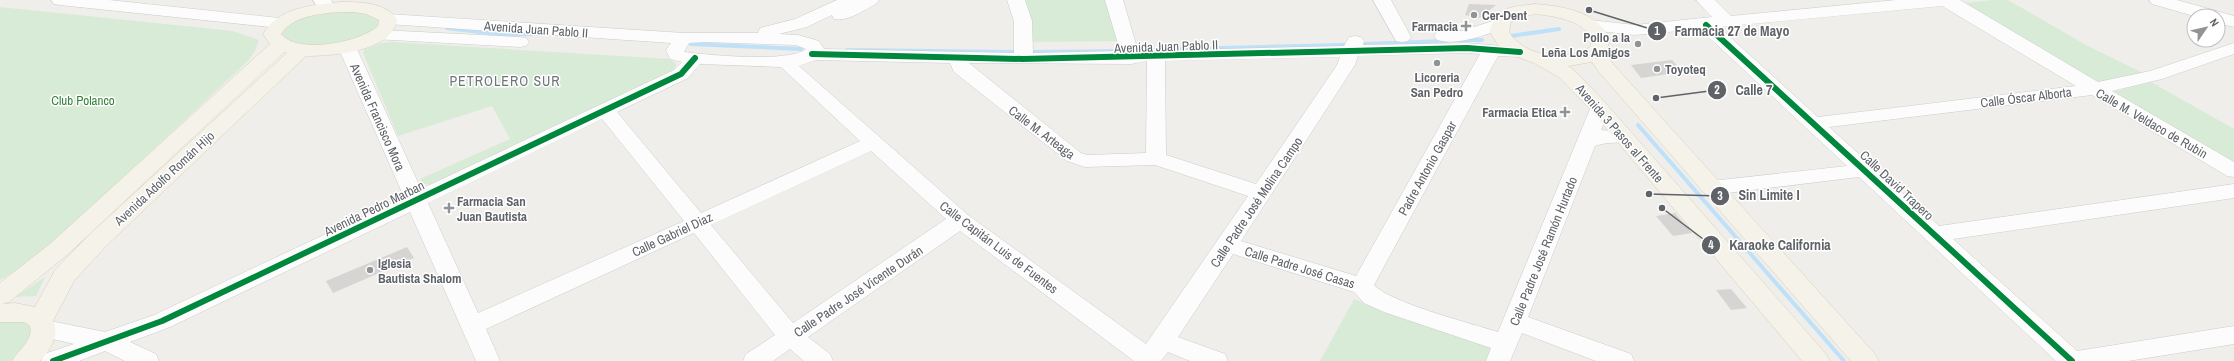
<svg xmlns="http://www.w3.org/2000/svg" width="2234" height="361" font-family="'Archivo Narrow',sans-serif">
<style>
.green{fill:#d8ebd6}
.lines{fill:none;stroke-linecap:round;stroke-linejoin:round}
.stream{stroke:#bfe0f9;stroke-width:4}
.building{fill:#d6d5d3}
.minor-casing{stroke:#cbcccc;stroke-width:1}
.major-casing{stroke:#d7ceb8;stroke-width:1}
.minor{fill:#fdfcfc;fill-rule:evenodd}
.major{fill:#f4f2e9;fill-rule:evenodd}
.cycleway-casing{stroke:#fff;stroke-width:8}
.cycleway{stroke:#00873e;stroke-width:6}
.poi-dot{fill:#919496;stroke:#fff;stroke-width:1.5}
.labels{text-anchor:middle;stroke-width:3;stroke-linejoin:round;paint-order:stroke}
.poi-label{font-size:13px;font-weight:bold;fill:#5f6368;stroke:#fff;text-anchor:start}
.street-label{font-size:13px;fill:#5f6368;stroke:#fff}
.park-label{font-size:13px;fill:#348238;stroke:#fff}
.neighbourhood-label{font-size:14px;letter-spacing:1px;fill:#70757a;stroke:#fff}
.leader{fill:none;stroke:#5f6368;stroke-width:1.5}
.callout-dot{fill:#5f6368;stroke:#fff;stroke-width:1.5}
.mark-label{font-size:12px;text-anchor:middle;font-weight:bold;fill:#fff}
.callout-label{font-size:14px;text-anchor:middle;font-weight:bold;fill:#5f6368;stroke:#fff;stroke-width:3;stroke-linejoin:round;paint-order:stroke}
</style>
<rect width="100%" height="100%" fill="#efeeea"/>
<path class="green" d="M 1022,0 L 1108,0 L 1123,41 L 1031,42 Z
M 1993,0 L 2008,0 L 2086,45 L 2145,74 L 2097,84 L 1963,5 L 1966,3 Z
M 0,7 L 233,31 L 259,40 L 255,51 L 248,61 L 37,258 L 0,280 Z
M 340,12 C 354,12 376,11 381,26 C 375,30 369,36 363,39 C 347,46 287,53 281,31 C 291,14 322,13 340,12 Z
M 391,42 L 670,59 L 677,65 L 671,73 L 431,185 L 423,184 L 420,179 L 510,139 L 492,106 L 398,136 L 363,53 L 364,50 L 381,43 Z
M 2151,82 L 2234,129 L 2234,169 L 2113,92 Z
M 45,277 L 36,296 L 15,297 Z
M 1354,299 L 1493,348 L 1487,361 L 1320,361 Z
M 0,319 L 24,319 L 33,324 L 35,332 L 14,361 L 0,361 Z"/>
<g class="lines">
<path class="stream" d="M 447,28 L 497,34 L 546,34
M 1511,36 L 1559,29
M 1460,40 L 1482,40
M 691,44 L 801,49
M 1365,44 L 1447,41
M 847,50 L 1014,52
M 1141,50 L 1344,45
M 1034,52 L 1121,51
M 1638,125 L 1844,361"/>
</g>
<path class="building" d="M 1469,4 L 1496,5 L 1480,18 L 1465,15 Z
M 1672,60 L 1683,72 L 1641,78 L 1631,65 Z
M 1675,213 L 1692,233 L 1673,236 L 1656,216 Z
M 407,247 L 414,258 L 333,293 L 326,281 Z
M 1731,289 L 1747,308 L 1731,310 L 1716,290 Z"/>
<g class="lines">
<g class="minor-casing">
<path id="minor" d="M 51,0 L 109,0 L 279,18 L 285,19 L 288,23 L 285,27 L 279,28 L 60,5 L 54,4 Z
M 313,0 L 331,0 L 335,8 L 332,12 L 320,12 Z
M 837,0 L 879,0 L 876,4 C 864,10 848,22 834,19 L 832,15 L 807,27 L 779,34 L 798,35 L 819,41 L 824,49 L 1014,53 L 1014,21 L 1007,0 L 1025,0 L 1032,21 L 1033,53 L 1120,51 L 1105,0 L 1123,0 L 1138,51 L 1344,46 L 1349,37 L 1355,36 L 1361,37 L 1364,41 L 1363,45 L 1467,43 L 1526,48 L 1529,52 L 1526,56 L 1520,57 L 1498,56 L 1374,285 C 1391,303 1470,323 1498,332 L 1590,109 L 1593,105 L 1600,103 L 1607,105 L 1610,109 L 1601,130 L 1632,133 L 1635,137 L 1632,141 C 1619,144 1608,141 1595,146 L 1528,317 L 1631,354 L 1634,361 L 1596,361 L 1522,333 L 1510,361 L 1486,361 L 1491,348 L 1384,312 L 1364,303 L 1354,292 L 1233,254 L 1178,337 L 1225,354 L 1228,361 L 1190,361 L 1168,352 L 1161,361 L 1134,361 L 960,231 L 808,337 L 830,354 L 833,361 L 804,361 L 790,349 L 773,361 L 743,361 L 746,354 L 775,335 L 694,233 L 486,329 L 500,361 L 476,361 L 410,212 L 170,327 L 130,342 L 156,354 L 159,361 L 125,361 L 105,351 L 79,361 L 41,361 L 44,354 L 74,344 L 36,335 L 33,329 L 36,323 L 45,320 L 105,332 L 154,315 L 404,197 L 338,47 L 341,43 L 347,42 L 353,43 L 356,47 L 421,189 L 674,70 L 682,62 L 670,59 L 666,50 L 671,43 L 388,24 L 382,23 L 379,19 L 382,15 L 388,14 L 684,33 L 758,33 L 760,28 L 795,19 ZM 704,42 L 796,45 L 806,49 C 789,63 708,55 684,52 L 689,43 ZM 1467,53 L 1480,54 L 1356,276 L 1241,241 L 1355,65 L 1358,56 ZM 1340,57 L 1337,65 L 1256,184 L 1166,155 L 1165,61 ZM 816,60 L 950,63 L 954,72 L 1067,161 L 1085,167 L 1155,165 L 1248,196 L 1146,344 L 968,215 L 799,66 ZM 1147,61 L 1146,153 L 1087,155 L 1081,153 L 969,63 L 1131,64 ZM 700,64 L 781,67 L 860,141 L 701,213 L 617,112 L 688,78 ZM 602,119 L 684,221 L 478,313 L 428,203 ZM 871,151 L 946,219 L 793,323 L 711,225 Z
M 1373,0 L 1391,0 L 1411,37 L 1408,41 L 1402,42 L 1396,41 Z
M 1696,0 L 1715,0 L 1731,16 L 1896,0 L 1960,0 L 2098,82 L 2150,71 L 2234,43 L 2234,54 L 2162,79 L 2112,91 L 2234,162 L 2234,177 L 2227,176 L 2092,95 L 1829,127 L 1939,226 L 2234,184 L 2234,198 L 1953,239 L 2077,351 L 2234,326 L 2234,344 L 2128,361 L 2056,361 L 1859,177 L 1711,195 L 1704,193 L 1700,188 L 1704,183 L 1711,181 L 1847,166 L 1700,29 L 1635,35 L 1590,30 L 1584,29 L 1581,25 L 1584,21 L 1590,20 L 1635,25 L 1712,17 ZM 1942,6 L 2076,86 L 1818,117 L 1719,27 Z
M 2149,0 L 2177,0 L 2234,16 L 2234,27 L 2218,23 L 2218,16 L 2194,16 L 2152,4 Z
M 1499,19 L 1505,20 L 1508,24 L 1505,28 C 1483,35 1460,46 1437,40 L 1434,36 L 1437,32 L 1461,31 Z
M 380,30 L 520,37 L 526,38 L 529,42 L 526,46 L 520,47 L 374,39 L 371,35 L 374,31 Z"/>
</g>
<g class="major-casing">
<path id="major" d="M 341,2 C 360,2 385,2 397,19 C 393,52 332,56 306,56 L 105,247 L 74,281 L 53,321 C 60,335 50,350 40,361 L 12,361 C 18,350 34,340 30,326 L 24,322 L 0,322 L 0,283 L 51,243 L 270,44 L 263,34 C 279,7 312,5 341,2 ZM 354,12 L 366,14 L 379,20 L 378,26 C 361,42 298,55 281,34 C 294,13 332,12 354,12 ZM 284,52 L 287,53 L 89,235 L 55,270 L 35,307 L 15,303 L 2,304 L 9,302 L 67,255 Z
M 1535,4 C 1563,6 1598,12 1610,39 L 1606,53 L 1613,64 L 1875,354 L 1879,361 L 1851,361 L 1598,71 L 1592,62 L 1568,66 L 1574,70 L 1603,100 L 1826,354 L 1830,361 L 1802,361 L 1589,108 L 1560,78 L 1534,63 L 1512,55 L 1499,47 L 1490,32 C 1495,6 1512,7 1535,4 ZM 1535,14 C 1554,16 1583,20 1592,39 L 1590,47 C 1568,62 1524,57 1509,32 L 1511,22 L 1518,18 Z"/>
</g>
<use href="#minor" class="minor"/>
<use href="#major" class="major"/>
<g class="cycleway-casing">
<path id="cycleway" d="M 1706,25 L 2072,361
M 812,54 L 1023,59 L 1467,48 L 1520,52
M 53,361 L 162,321 L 681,74 L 695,58"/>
</g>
<use href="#cycleway" class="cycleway"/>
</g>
<g class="poi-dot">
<circle cx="1474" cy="15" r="4"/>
<path d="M1464 20h4v4h4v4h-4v4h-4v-4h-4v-4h4z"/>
<circle cx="1638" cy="44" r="4"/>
<circle cx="1437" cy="63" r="4"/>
<circle cx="1657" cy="69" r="4"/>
<path d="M1563 106h4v4h4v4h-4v4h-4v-4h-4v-4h4z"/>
<path d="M447 202h4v4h4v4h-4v4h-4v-4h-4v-4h4z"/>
<circle cx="370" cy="270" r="4"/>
</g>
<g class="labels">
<g class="poi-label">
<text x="1482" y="20">Cer-Dent</text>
<text x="1458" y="31" text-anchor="end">Farmacia</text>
<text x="1630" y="42" text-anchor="end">Pollo a la<tspan x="1630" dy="15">Leña Los Amigos</tspan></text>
<text x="1665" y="74">Toyoteq</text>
<text x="1437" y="82" text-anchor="middle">Licoreria<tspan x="1437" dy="15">San Pedro</tspan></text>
<text x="1557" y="117" text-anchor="end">Farmacia Etica</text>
<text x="457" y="206">Farmacia San<tspan x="457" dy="15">Juan Bautista</tspan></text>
<text x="378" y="268">Iglesia<tspan x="378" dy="15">Bautista Shalom</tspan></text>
</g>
<g class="street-label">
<text transform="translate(536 29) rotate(4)" y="5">Avenida Juan Pablo II</text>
<text transform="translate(1166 46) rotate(-2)" y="5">Avenida Juan Pablo II</text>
<text transform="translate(2026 97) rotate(-7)" y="5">Calle Óscar Alborta</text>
<text transform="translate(378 117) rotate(66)" y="5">Avenida Francisco Mora</text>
<text transform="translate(2152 123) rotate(30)" y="5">Calle M. Veldaco de Rubin</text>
<text transform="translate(1042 132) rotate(37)" y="5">Calle M. Arteaga</text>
<text transform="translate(1620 133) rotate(49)" y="5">Avenida 3 Pasos al Frente</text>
<text transform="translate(1427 168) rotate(-61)" y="5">Padre Antonio Gaspar</text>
<text transform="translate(164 178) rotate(-43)" y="5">Avenida Adolfo Román Hijo</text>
<text transform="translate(1897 185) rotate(43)" y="5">Calle David Trapero</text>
<text transform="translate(1256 202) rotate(-56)" y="5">Calle Padre José Molina Campo</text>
<text transform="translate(374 208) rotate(-26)" y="5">Avenida Pedro Marban</text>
<text transform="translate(672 234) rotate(-25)" y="5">Calle Gabriel Diaz</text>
<text transform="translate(999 247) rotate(37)" y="5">Calle Capitán Luis de Fuentes</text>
<text transform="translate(1543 251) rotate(-68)" y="5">Calle Padre José Ramón Hurtado</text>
<text transform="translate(1300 267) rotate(17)" y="5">Calle Padre José Casas</text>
<text transform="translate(858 291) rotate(-34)" y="5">Calle Padre José Vicente Durán</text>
</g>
<g class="park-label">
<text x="83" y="105">Club Polanco</text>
</g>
<g class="neighbourhood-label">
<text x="505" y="86">PETROLERO SUR</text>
</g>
</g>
<path class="leader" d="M1589 10L1657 31M1656 98L1717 90M1649 194L1720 196M1662 208L1711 245"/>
<g class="callout-dot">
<circle cx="1589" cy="10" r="4"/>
<circle cx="1656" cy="98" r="4"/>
<circle cx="1649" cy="194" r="4"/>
<circle cx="1662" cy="208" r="4"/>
<circle cx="1657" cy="31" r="10"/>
<circle cx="1717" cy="90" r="10"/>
<circle cx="1720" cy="196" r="10"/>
<circle cx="1711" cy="245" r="10"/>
</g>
<g class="mark-label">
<text x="1657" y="35">1</text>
<text x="1717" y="94">2</text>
<text x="1720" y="200">3</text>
<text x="1711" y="249">4</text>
</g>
<g class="callout-label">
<text x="1732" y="36">Farmacia 27 de Mayo</text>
<text x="1754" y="95">Calle 7</text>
<text x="1769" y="200">Sin Limite I</text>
<text x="1780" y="250">Karaoke California</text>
</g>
<g transform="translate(2206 28) rotate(56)"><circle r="19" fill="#ffffff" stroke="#bfc1c3"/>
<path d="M0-3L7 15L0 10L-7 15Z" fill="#919496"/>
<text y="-6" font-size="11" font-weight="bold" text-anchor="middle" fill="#5f6368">N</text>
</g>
</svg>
